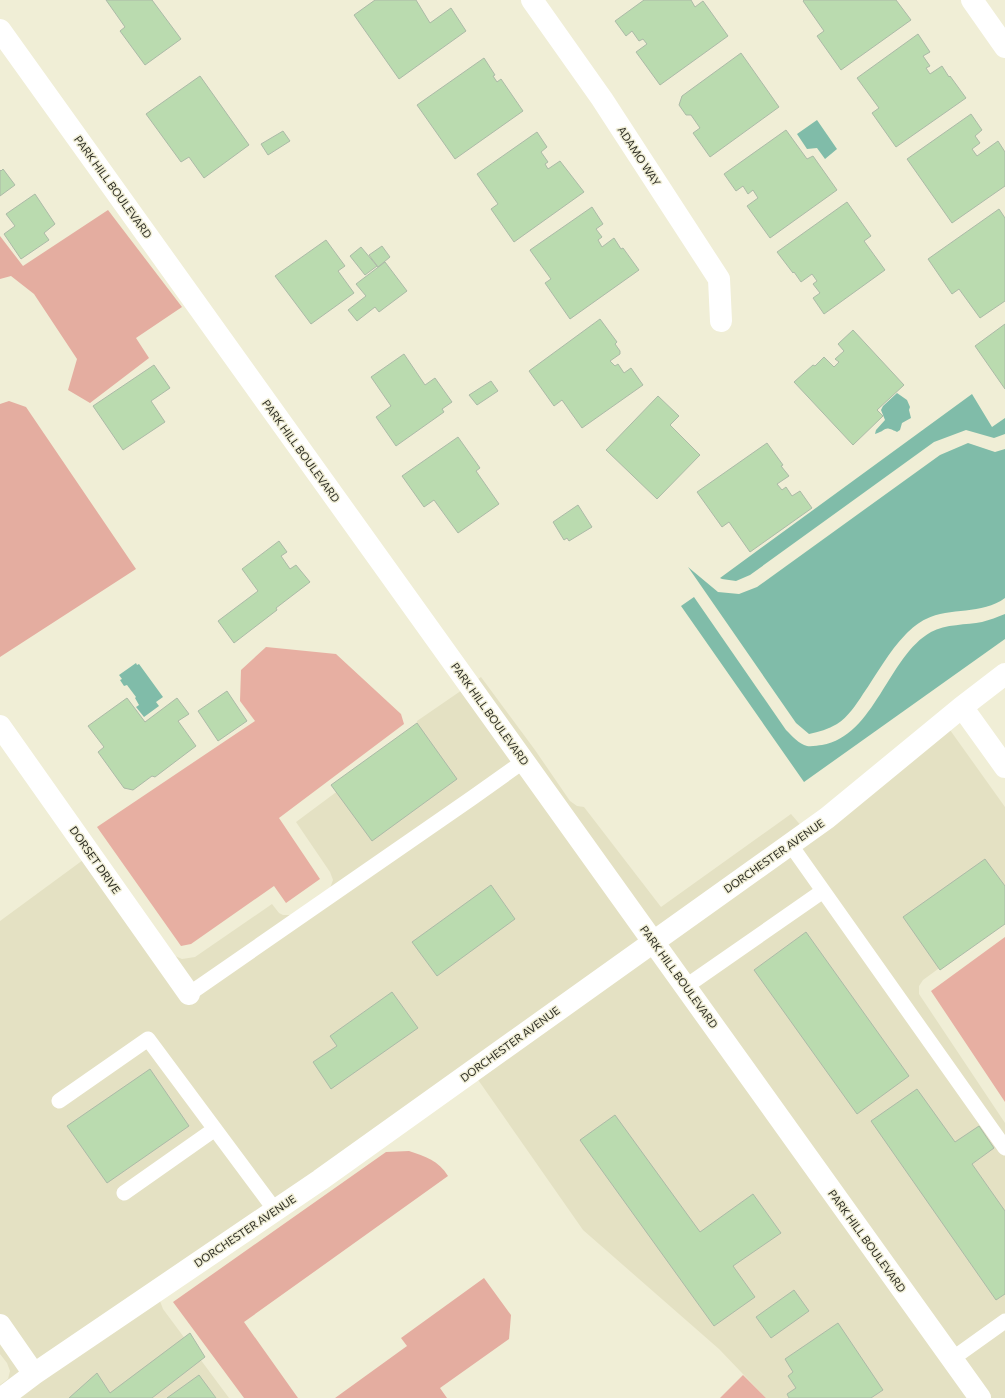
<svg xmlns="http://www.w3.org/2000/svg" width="1005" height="1398" font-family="Commissioner,sans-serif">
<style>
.built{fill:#e4e1c3}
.green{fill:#e4ada0}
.forest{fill:#e7afa2}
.water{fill:#80bca9}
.building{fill:#badbaf;stroke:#abbaa7}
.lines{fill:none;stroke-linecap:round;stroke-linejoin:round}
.lane{stroke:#fff;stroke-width:15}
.street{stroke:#fff;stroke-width:22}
.labels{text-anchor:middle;stroke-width:3;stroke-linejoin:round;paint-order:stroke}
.street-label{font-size:11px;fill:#2d2d24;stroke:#f0eed6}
</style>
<rect width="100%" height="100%" fill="#f0eed6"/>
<path class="built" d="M 481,677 L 535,750 L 570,801 L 577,806 L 584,807 L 661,907 L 791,814 L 803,828 L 950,730 L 1005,807 L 1005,920 L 923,980 L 919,986 L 919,994 L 1005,1123 L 1005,1398 L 766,1398 L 719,1349 L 583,1230 L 474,1074 L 160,1301 L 163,1309 L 229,1398 L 0,1398 L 0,1385 L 8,1379 L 10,1371 L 7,1363 L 0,1354 L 0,921 L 98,849 L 175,956 L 182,959 L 195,957 L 272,904 L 279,913 L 283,915 L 291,915 L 330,888 L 333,880 L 330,872 L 296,822 L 413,735 L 417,728 L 417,721 Z"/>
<path class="green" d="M 108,210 L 182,307 L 136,338 L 149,358 L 90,403 L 68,390 L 77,359 L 34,294 L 11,276 L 0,279 L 0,236 L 23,266 Z
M 9,401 L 26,407 L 136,569 L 0,657 L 0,404 Z
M 409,1151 C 425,1156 439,1161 448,1176 L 244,1322 L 298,1398 L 244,1398 L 173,1302 L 386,1152 Z
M 484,1278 L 511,1315 L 509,1339 L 440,1388 L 447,1398 L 335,1398 L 407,1346 L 401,1338 Z"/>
<path class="forest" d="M 266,647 L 336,654 L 401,714 L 404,724 L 279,818 L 320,879 L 286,903 L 274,886 L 191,944 L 181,946 L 97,827 L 255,721 L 240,701 L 241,670 Z
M 1005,937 L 1005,1102 L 931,991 Z
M 743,1375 L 766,1398 L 720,1398 Z"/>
<path class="water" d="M 817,120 L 837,149 L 825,159 L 817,148 L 807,149 L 797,134 Z
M 897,393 L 907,400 L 910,407 L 909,410 L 911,418 L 902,423 L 900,430 L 897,432 C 883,425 888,430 875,434 L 876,430 L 885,420 L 881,410 L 883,406 Z
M 972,394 L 992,427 L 1005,418 L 1005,434 L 994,438 L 966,430 L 934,442 L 750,575 L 736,581 L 722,579 L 720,578 Z
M 968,443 L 995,452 L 1005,449 L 1005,598 C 982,615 950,607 926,619 C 919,622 911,629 906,634 C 889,651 877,674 863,694 C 856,705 848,717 837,724 C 828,729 819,732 809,734 L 796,723 L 688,567 L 718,592 L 739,594 L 757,587 L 940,455 Z
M 694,597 L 786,730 C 792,736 799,744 807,746 C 812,747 818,745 822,745 C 875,736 888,656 931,632 C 945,624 967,625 982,622 C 990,620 997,617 1005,614 L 1005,639 L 804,782 L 681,606 Z
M 136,663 L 137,665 L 139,664 L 163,697 L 156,702 L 159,706 L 144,717 L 136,707 L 139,705 L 135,698 L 136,697 L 127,685 L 124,686 L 120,680 L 122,679 L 119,675 Z"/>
<path class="building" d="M 106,0 L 152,0 L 181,39 L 145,65 L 120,31 L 125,27 Z
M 375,0 L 416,0 L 430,23 L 451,8 L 466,31 L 399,79 L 354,15 Z
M 644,0 L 691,0 L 695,7 L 703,1 L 728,36 L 660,85 L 636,52 L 647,44 L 643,39 L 639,41 L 632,31 L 626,36 L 615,21 Z
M 804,0 L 896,0 L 911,20 L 841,70 L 817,36 L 824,31 L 803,1 Z
M 918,34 L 930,52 L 923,56 L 930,66 L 926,68 L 930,74 L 942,66 L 949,77 L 950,76 L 966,98 L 896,147 L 872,113 L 879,108 L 857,78 Z
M 741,53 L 779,107 L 710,157 L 693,133 L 700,128 L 691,115 L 686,115 L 679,105 L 682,96 Z
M 484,58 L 495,75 L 493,76 L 497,82 L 501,79 L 523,111 L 455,159 L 417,105 Z
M 200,76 L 249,145 L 204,178 L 189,157 L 181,162 L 146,114 Z
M 971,114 L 982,130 L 975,136 L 980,143 L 972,149 L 977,156 L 998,141 L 1005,152 L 1005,186 L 952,223 L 907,159 Z
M 786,130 L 807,159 L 813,156 L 837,190 L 770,238 L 747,206 L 758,198 L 753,190 L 748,194 L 743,186 L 736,191 L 724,174 Z
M 283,131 L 290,141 L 268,155 L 261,144 Z
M 537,132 L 547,147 L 541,152 L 548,162 L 545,164 L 548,169 L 560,161 L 584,192 L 514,242 L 491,209 L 498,204 L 477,174 Z
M 3,169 L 15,185 L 0,196 L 0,170 L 1,171 Z
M 35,194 L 55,224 L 44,233 L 49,240 L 21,259 L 4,234 L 15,226 L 6,214 Z
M 847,202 L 871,236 L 864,241 L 885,270 L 824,314 L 813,298 L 820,293 L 813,284 L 817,281 L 812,274 L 801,282 L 794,272 L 793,273 L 777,252 Z
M 592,207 L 603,224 L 596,229 L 602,237 L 598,240 L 602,247 L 614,238 L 621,249 L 623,248 L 639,270 L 570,319 L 545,283 L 551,279 L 530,250 Z
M 999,209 L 1005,218 L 1005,301 L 980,318 L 959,289 L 952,294 L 928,259 Z
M 326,240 L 345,266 L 338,271 L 354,293 L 311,324 L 275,276 Z
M 382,246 L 390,257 L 378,267 L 369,255 Z
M 361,247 L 377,266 L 365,275 L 350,256 Z
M 385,262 L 407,291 L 379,312 L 375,307 L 357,321 L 348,310 L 366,296 L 356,284 Z
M 600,319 L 617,342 L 615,344 L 620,351 L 620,354 L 610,361 L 615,366 L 618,364 L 624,373 L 631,368 L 643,385 L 582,428 L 562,400 L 554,406 L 529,371 Z
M 1005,324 L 1005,389 L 975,346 Z
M 853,330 L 904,385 L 877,410 L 883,416 L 853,445 L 794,382 L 813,365 L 815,366 L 824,357 L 834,367 L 839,362 L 835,359 L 844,351 L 838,344 Z
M 404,354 L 425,385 L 435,378 L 452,402 L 442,409 L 444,412 L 396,446 L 376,417 L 391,406 L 371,377 Z
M 154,365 L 170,388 L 151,401 L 165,422 L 123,450 L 93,406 Z
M 491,381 L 498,391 L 477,405 L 469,395 Z
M 658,396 L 679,416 L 670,425 L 700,455 L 657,499 L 606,450 Z
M 458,437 L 480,468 L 476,471 L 499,504 L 458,533 L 434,500 L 424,507 L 402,476 Z
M 767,443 L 783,465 L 781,466 L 789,476 L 777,484 L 782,490 L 786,487 L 792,496 L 800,491 L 812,508 L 750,552 L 729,522 L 722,527 L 697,492 Z
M 578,505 L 592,527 L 569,541 L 567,538 L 564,540 L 553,522 Z
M 279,541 L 287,552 L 281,556 L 290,569 L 296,565 L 310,582 L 276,608 L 277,610 L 234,643 L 218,621 L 258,591 L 242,569 Z
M 227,691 L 247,721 L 218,741 L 198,711 Z
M 127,698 L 145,722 L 177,698 L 189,714 L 178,721 L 196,746 L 155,777 L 152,776 L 133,790 L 124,788 L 98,752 L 104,747 L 88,726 Z
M 417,723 L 457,779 L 372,841 L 331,785 Z
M 985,859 L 1005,886 L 1005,924 L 940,970 L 903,917 Z
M 491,885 L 515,919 L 437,976 L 412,942 Z
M 806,932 L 909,1076 L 857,1114 L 754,970 Z
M 392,992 L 418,1028 L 331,1089 L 313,1062 L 337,1046 L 330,1036 Z
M 150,1069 L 189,1126 L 107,1183 L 67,1126 Z
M 917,1089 L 955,1142 L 979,1126 L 994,1148 L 972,1164 L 1005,1211 L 1005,1294 L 996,1300 L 871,1121 Z
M 615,1115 L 700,1232 L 753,1194 L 781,1233 L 733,1266 L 755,1297 L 714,1326 L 580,1140 Z
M 794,1290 L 809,1311 L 771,1338 L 756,1317 Z
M 838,1323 L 883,1390 L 871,1398 L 789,1398 L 787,1394 L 796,1388 L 788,1376 L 793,1372 L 785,1359 Z
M 190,1333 L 205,1357 L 152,1398 L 69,1398 L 97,1373 L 110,1393 Z
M 199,1375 L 216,1398 L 167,1398 Z"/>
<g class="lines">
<path class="lane" d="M 790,844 L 1005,1148
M 685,987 L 823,891
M 189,994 L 472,798 L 524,761
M 59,1101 L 148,1039 L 275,1210
M 124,1193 L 215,1129
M 952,1359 L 1005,1321"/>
<path class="street" d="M 532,0 L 602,99 L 719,279 L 721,321
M 972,0 L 1005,47
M 0,30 L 980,1398
M 962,707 L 1005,767
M 0,726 L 189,994
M 0,1325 L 34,1374
M 2,1398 L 34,1374 L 320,1180 L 827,818 L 962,707 L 1005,674"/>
</g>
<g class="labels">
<g class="street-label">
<text transform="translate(639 156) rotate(57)" y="4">ADAMO WAY</text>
<text transform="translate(113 187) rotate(54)" y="4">PARK HILL BOULEVARD</text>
<text transform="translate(301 451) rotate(54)" y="4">PARK HILL BOULEVARD</text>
<text transform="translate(490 714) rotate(54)" y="4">PARK HILL BOULEVARD</text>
<text transform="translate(774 856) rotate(-35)" y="4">DORCHESTER AVENUE</text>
<text transform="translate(95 860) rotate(55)" y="4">DORSET DRIVE</text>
<text transform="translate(679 977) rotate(54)" y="4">PARK HILL BOULEVARD</text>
<text transform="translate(510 1044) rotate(-36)" y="4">DORCHESTER AVENUE</text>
<text transform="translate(245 1231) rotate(-34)" y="4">DORCHESTER AVENUE</text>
<text transform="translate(867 1241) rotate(54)" y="4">PARK HILL BOULEVARD</text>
</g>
</g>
</svg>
